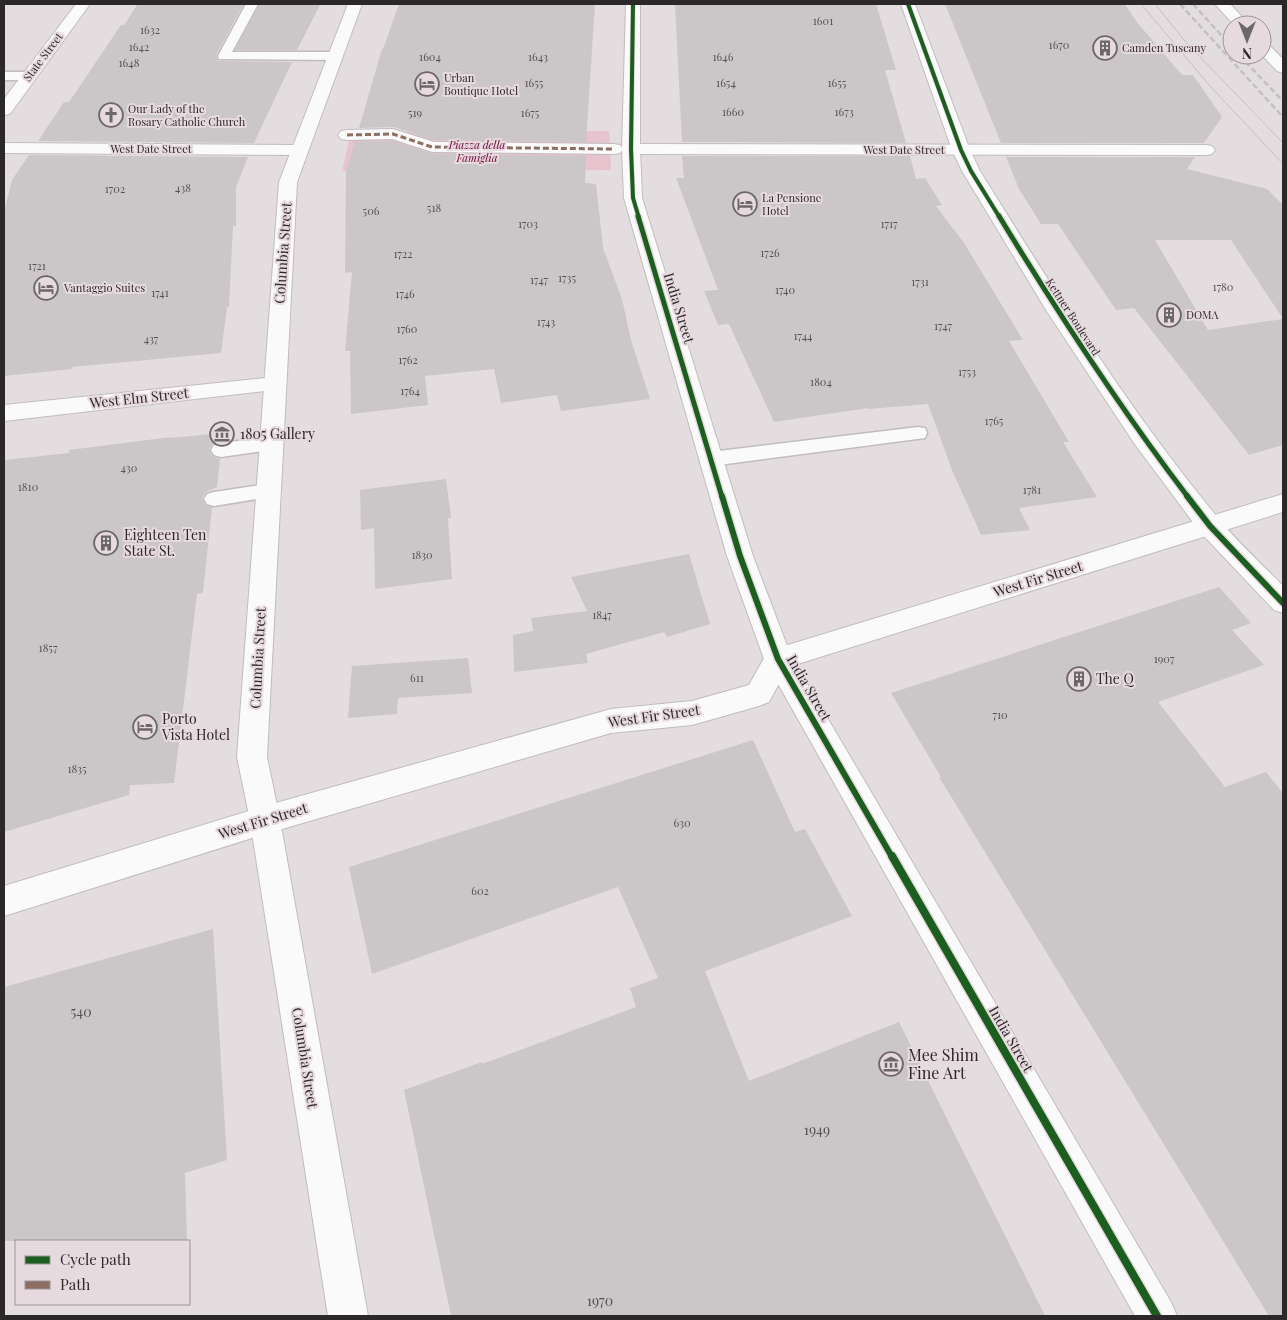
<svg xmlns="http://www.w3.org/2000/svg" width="1287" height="1320" font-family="'Playfair Display',serif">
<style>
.green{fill:#e6c3cd}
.building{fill:#cbc6c7;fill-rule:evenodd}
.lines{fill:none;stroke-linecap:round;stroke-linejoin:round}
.service-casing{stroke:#c1bcbe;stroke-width:3}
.pedestrian-casing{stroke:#c1bcbe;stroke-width:2}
.minor-casing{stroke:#c1bcbe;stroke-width:2}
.secondary-casing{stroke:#c1bcbe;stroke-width:2}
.service{fill:#fbfafa;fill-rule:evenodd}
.pedestrian{fill:#fbfafa;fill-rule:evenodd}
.minor{fill:#fbfafa;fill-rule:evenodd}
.secondary{fill:#fbfafa;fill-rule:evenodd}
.tram{stroke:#c2c1c1;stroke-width:1}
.rail{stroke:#c2c1c1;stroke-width:2.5;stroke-dasharray:6 3;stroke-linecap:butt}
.quiet{stroke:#8d6e63;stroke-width:3;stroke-dasharray:6 3;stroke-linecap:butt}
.cycleway-far3-casing{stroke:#e7dade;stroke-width:5.5}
.cycleway-far2-casing{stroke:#e7dade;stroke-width:8}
.cycleway-far1-casing{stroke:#e7dade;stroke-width:9}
.cycleway-casing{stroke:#e7dade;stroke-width:11}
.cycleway-far3{stroke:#1b5e20;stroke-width:4}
.cycleway-far2{stroke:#1b5e20;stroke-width:5}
.cycleway-far1{stroke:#1b5e20;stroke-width:6}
.cycleway{stroke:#1b5e20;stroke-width:8}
.labels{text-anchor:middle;stroke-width:4;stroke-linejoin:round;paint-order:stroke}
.number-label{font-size:11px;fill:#565152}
.far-poi-label{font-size:11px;fill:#2c2829;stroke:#e7dade;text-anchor:start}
.far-street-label{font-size:11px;fill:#2c2829;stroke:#e7dade}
.far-park-label{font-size:11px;font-style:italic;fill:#6e0539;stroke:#e7dade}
.street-label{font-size:14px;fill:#2c2829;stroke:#e7dade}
.poi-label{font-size:14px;fill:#2c2829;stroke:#e7dade;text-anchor:start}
.near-number-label{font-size:14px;fill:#565152}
.near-poi-label{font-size:16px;fill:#2c2829;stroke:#e7dade;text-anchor:start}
</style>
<rect width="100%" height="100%" fill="#e4dddf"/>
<path class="green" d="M 609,131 L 611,170 L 342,171 L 351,132 Z"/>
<path class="building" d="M 399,4 L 595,4 L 586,142 L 434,140 L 394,127 L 359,128 L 382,49 L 383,49 Z
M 675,4 L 876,4 L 896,70 L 885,70 L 906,143 L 682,142 Z
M 945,4 L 1125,4 L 1136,21 L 1182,75 L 1193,75 L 1222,117 L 1204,143 L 1001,143 Z
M 137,5 L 243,5 L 216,55 L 218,61 L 292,62 L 254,143 L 38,141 L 64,102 L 69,102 L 121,25 L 124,25 Z
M 259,5 L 320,5 L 297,50 L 235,50 Z
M 392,141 L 432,154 L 586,156 L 585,183 L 596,184 L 603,248 L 622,299 L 631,340 L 650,399 L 561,411 L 557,395 L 501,403 L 494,369 L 425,376 L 428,405 L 351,414 L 350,351 L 345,351 L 352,272 L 345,273 L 346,171 L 355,142 Z
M 29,155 L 248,157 L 236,187 L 236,226 L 233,226 L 229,307 L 227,307 L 221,353 L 72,367 L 72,369 L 4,376 L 4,212 L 12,180 Z
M 682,156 L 910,156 L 916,179 L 925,178 L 942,205 L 936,206 L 964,243 L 1023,340 L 1009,341 L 1069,442 L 1063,442 L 1097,497 L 1019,508 L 1030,530 L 981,535 L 952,470 L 928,404 L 869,409 L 868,408 L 774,422 L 729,324 L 718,325 L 704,291 L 718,290 L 676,178 L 684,178 Z
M 1006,157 L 1195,157 L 1187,169 L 1267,189 L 1283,205 L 1283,445 L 1249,455 L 1134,308 L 1116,310 L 1058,224 L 1041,224 L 1019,189 ZM 1155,240 L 1231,240 L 1283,319 L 1208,330 Z
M 222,433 L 221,441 L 213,443 L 209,449 L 212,456 L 220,459 L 217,487 L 206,492 L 202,498 L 205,505 L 212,507 L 203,593 L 197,594 L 174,783 L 130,785 L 129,795 L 4,832 L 4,460 L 69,453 L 69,450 L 171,437 L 171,438 Z
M 446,479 L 451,518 L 448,518 L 452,579 L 375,589 L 374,528 L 361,530 L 360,490 Z
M 689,554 L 710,624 L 667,637 L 664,632 L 586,654 L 588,663 L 514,672 L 513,635 L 533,631 L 531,618 L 587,611 L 571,577 Z
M 1219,587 L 1251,623 L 1232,630 L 1264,665 L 1158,702 L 1225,787 L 1266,772 L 1283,793 L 1283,1316 L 1269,1316 L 939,777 L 941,777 L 891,693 Z
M 468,658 L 472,693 L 398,698 L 397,714 L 348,718 L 352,666 Z
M 753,740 L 795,832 L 805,829 L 852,916 L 705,971 L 749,1081 L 899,1022 L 1045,1316 L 451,1316 L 404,1090 L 482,1062 L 482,1064 L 636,1007 L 630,988 L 658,978 L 618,887 L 372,974 L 349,867 Z
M 213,929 L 227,1160 L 185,1173 L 187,1241 L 4,1241 L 4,987 Z"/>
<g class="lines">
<g class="service-casing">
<path id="service" d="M 246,4 L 258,4 L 232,52 L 335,52 L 341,56 L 335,60 L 219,59 L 218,56 Z
M 4,72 L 29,72 L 36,76 L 29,80 L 4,80 Z
M 918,427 L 925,428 L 927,433 L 925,438 L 711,466 L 704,464 L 701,459 L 704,454 L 711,452 Z
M 271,437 L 278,439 L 281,444 L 278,449 L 221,457 L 214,455 L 211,450 L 214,445 L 221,443 Z
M 268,484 L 275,486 L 278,491 L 275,496 L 214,506 L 207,504 L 204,499 L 207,494 L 214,492 Z"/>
</g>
<g class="pedestrian-casing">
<path id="pedestrian" d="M 393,129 L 434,142 L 614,144 L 620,145 L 623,149 L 620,153 L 614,154 L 432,152 L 392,139 L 347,140 L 341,139 L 338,135 L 341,131 L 347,130 Z"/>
</g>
<g class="minor-casing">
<path id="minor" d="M 1215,4 L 1230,4 L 1250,25 L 1234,25 Z
M 1262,41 L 1267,43 L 1283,59 L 1283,73 L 1277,71 L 1262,55 Z
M 4,143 L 299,145 L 305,146 L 308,150 L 305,154 L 299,155 L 4,153 Z
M 631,144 L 1206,145 L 1212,146 L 1215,150 L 1212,154 L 1206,155 L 631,154 L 625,153 L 622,149 L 625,145 Z
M 275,377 L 283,379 L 286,384 L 283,389 L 4,421 L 4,405 Z
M 1283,494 L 1283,512 L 788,667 L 769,702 L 759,706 L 692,725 L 611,733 L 265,834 L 4,916 L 4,886 L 265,806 L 611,709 L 692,701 L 749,685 L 768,651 Z"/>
</g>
<g class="secondary-casing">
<path id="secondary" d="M 76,4 L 90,4 L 10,114 L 4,115 L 4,99 Z
M 348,4 L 362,4 L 297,182 L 267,757 L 280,820 L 368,1316 L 328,1316 L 250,820 L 237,757 L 279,182 Z
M 626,4 L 640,4 L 640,149 L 642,198 L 753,556 L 791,656 L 1171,1302 L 1177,1316 L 1135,1316 L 764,659 L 727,556 L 624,198 L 622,149 Z
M 901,4 L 915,4 L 970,150 L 980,171 C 1054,290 1128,409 1218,518 C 1237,542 1262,564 1283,586 L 1283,613 L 1274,610 L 1201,533 L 1134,443 L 1046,310 L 962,171 L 952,150 Z"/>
</g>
<use href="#service" class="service"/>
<use href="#pedestrian" class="pedestrian"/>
<use href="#minor" class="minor"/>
<use href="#secondary" class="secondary"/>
<path class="tram" d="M 1141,4 L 1210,86 L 1283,164
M 1155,4 L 1184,40 L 1283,143"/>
<path class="rail" d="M 1180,4 L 1283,117
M 1193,4 L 1232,47
M 1239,55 L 1283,101"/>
<path class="quiet" d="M 347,135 L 393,134 L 432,147 L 614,149"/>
<g class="cycleway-far3-casing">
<path id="cycleway-far3" d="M 633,4 L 631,149 L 633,198 L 639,218
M 908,4 L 961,150 L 971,171 L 1000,218"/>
</g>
<g class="cycleway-far2-casing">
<path id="cycleway-far2" d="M 638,216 L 722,497
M 999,216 C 1058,313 1119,407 1188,497"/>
</g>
<g class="cycleway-far1-casing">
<path id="cycleway-far1" d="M 722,496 L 740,556 L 778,659 L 892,857
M 1187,496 L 1210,526 L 1283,603"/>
</g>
<g class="cycleway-casing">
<path id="cycleway" d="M 892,856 L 1157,1316"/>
</g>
<use href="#cycleway-far3" class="cycleway-far3"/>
<use href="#cycleway-far2" class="cycleway-far2"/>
<use href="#cycleway-far1" class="cycleway-far1"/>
<use href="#cycleway" class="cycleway"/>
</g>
<defs>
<g id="building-ring" transform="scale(1.25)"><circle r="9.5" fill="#e7dade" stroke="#6c6769" stroke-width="1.5"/><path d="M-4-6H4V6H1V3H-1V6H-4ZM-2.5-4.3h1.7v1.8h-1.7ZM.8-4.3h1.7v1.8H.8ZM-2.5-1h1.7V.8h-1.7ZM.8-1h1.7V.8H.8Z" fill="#6c6769"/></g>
<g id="hotel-ring" transform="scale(1.25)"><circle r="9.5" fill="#e7dade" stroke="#6c6769" stroke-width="1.5"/><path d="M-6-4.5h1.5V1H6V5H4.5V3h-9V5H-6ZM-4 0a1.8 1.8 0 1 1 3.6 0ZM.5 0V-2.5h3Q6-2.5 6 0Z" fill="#6c6769"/></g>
<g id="church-ring" transform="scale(1.25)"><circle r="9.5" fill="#e7dade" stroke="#6c6769" stroke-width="1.5"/><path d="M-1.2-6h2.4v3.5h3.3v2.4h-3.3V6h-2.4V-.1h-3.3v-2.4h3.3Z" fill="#6c6769"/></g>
<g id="museum-ring" transform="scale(1.25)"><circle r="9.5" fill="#e7dade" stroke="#6c6769" stroke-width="1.5"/><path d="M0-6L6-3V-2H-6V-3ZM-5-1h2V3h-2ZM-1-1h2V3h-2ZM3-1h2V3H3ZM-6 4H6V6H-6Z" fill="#6c6769"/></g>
</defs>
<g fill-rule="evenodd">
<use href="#building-ring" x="1105" y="48"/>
<use href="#hotel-ring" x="427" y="84"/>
<use href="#church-ring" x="111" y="115"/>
<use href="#hotel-ring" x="745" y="204"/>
<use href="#hotel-ring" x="46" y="288"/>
<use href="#building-ring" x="1169" y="315"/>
<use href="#museum-ring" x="222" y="434"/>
<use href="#building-ring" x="106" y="543"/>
<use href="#building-ring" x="1079" y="679"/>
<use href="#hotel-ring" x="145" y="727"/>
<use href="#museum-ring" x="891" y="1064"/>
</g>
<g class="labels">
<g class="number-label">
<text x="823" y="25">1601</text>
<text x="150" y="34">1632</text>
<text x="1059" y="49">1670</text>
<text x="139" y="51">1642</text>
<text x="430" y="61">1604</text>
<text x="538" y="61">1643</text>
<text x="723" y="61">1646</text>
<text x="129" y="67">1648</text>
<text x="534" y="87">1655</text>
<text x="726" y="87">1654</text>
<text x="837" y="87">1655</text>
<text x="733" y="116">1660</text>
<text x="844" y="116">1673</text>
<text x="415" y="117">519</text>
<text x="530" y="117">1675</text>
<text x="183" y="192">438</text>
<text x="115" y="193">1702</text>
<text x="434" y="212">518</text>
<text x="371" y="215">506</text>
<text x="528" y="228">1703</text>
<text x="889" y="228">1717</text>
<text x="770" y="257">1726</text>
<text x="403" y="258">1722</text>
<text x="37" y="270">1721</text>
<text x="567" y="282">1735</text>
<text x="539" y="284">1747</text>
<text x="920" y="286">1731</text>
<text x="1223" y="291">1780</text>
<text x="785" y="294">1740</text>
<text x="160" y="297">1741</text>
<text x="405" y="298">1746</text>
<text x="546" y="326">1743</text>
<text x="943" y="330">1747</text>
<text x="407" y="333">1760</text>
<text x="803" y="340">1744</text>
<text x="151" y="343">437</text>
<text x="408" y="364">1762</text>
<text x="967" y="376">1753</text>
<text x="821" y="386">1804</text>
<text x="410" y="395">1764</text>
<text x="994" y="425">1765</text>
<text x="129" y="472">430</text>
<text x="28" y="491">1810</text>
<text x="1032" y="494">1781</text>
<text x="422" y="559">1830</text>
<text x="602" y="619">1847</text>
<text x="48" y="652">1857</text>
<text x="1164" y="663">1907</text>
<text x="417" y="682">611</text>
<text x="1000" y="719">710</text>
<text x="77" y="773">1835</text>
<text x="682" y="827">630</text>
<text x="480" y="895">602</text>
</g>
<g class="far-poi-label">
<text x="1122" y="52">Camden Tuscany</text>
<text x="444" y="82">Urban<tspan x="444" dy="13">Boutique Hotel</tspan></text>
<text x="128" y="113">Our Lady of the<tspan x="128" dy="13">Rosary Catholic Church</tspan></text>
<text x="762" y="202">La Pensione<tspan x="762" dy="13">Hotel</tspan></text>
<text x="64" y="292">Vantaggio Suites</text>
<text x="1186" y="319">DOMA</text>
</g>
<g class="far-street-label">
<text transform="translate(43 57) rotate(-53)" y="4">State Street</text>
<text x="151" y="153">West Date Street</text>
<text x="904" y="154">West Date Street</text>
<text transform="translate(1073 317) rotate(57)" y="4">Kettner Boulevard</text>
</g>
<g class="far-park-label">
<text x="477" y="149">Piazza della<tspan x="477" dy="13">Famiglia</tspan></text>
</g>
<g class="street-label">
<text transform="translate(283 253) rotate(-86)" y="5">Columbia Street</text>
<text transform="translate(679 308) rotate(73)" y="5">India Street</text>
<text transform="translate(139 398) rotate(-6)" y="5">West Elm Street</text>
<text transform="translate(1038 579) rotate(-17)" y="5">West Fir Street</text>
<text transform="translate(258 658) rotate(-87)" y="5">Columbia Street</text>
<text transform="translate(809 688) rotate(60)" y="5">India Street</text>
<text transform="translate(654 716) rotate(-8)" y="5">West Fir Street</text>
<text transform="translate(263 821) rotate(-17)" y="5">West Fir Street</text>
<text transform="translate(1011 1039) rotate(60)" y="5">India Street</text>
<text transform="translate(305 1058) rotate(81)" y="5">Columbia Street</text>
</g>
<g class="poi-label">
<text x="240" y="439">1805 Gallery</text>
<text x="124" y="540">Eighteen Ten<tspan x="124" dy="16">State St.</tspan></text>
<text x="1096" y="684">The Q</text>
<text x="162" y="724">Porto<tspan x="162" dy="16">Vista Hotel</tspan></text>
</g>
<g class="near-number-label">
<text x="81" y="1017">540</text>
<text x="817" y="1135">1949</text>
<text x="600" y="1306">1970</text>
</g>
<g class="near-poi-label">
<text x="908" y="1061">Mee Shim<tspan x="908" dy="18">Fine Art</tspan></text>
</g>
</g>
<rect width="1287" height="1320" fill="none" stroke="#2c2829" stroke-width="10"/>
<rect x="15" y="1240" width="175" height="65" fill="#e7dade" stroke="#9c9396"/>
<rect x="25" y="1256" width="25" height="8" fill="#1b5e20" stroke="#9c9396"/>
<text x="60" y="1265" font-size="15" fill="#2c2829">Cycle path</text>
<rect x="25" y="1281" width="25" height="8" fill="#8d6e63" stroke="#9c9396"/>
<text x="60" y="1290" font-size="15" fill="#2c2829">Path</text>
<g transform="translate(1247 40) rotate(180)"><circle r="24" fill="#e7dade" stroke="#9c9396"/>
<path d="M0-4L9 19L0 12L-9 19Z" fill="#6c6769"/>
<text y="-8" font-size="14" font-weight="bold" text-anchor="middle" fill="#2c2829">N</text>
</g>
</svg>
